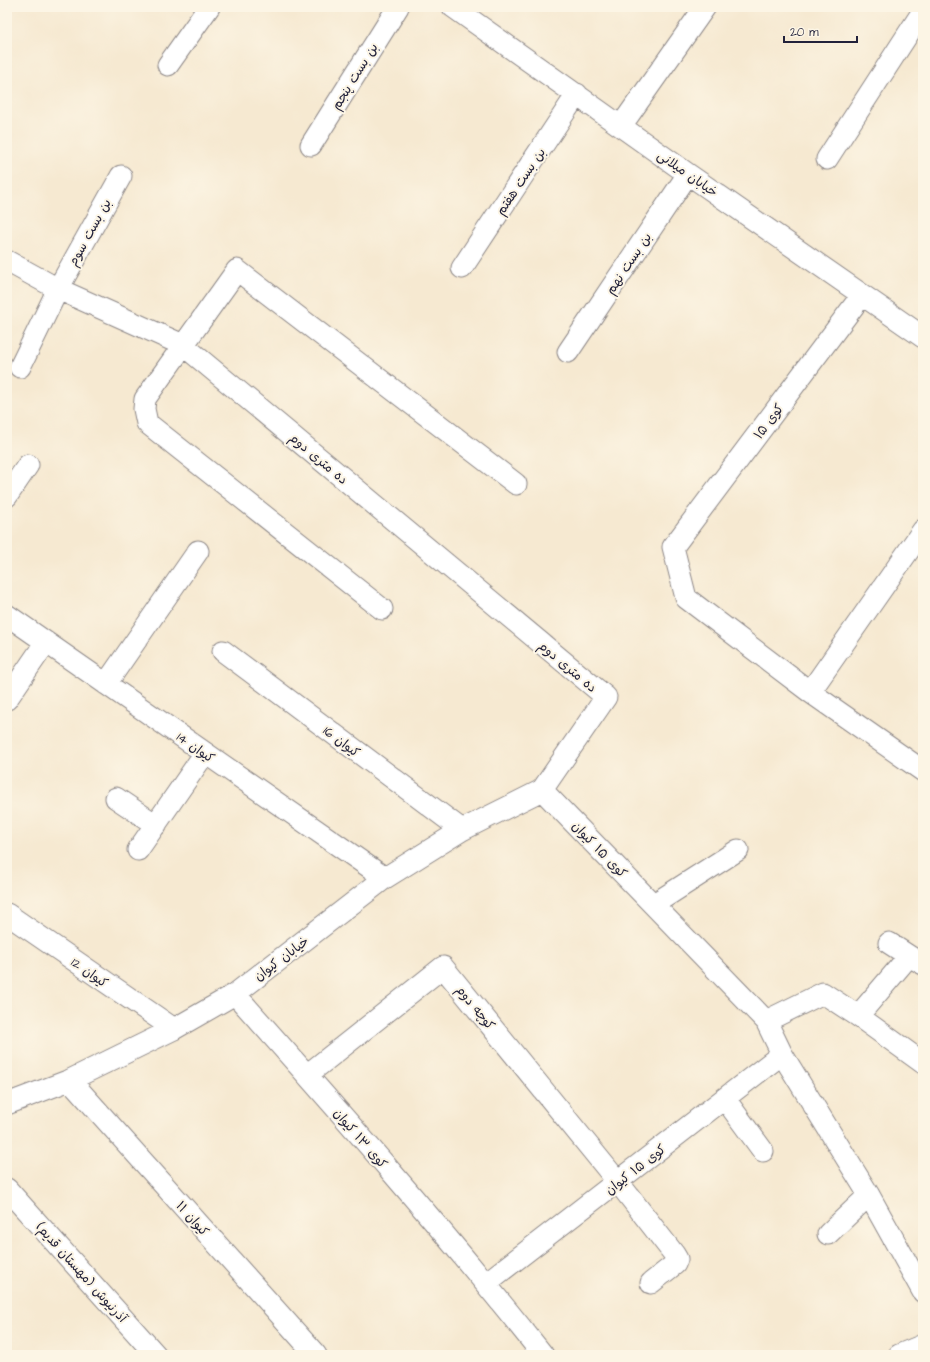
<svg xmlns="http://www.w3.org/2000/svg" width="930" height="1362" font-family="'Architects Daughter','Playpen Sans Arabic',sans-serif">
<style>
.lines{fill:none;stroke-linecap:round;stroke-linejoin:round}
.minor-casing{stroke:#8c8686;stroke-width:23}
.minor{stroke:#fff;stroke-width:21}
.labels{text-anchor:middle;stroke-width:4;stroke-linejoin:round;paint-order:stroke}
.street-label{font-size:13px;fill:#22223b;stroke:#fcf5e5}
</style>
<rect width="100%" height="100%" fill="#fcf5e5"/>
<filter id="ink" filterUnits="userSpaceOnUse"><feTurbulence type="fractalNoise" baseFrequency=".025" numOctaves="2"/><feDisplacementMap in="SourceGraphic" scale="8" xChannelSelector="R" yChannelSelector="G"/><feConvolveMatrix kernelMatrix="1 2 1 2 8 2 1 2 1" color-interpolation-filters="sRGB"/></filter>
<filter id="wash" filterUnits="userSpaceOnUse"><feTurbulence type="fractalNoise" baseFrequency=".012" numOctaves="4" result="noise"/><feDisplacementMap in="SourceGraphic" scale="16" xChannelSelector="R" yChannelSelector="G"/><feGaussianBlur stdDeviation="0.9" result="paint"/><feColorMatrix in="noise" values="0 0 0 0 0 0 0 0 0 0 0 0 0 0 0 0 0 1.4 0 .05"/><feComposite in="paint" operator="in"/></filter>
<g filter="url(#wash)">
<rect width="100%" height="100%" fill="#f6e9d1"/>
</g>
<g filter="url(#ink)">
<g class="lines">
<g class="minor-casing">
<path id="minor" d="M 453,7 L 688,174 L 923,337
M 168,65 L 209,7
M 621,126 L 705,7
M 311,145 L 398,7
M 827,159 L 923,11
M 7,261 L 58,289 L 183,345 L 606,697 L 542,790 L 462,830 L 385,878 L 235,994 L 174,1029 L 70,1080 L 7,1104
M 462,268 L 577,94
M 862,295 L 673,547 L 686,598 L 810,692 L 923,771
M 568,352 L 688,174
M 20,367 L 58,289 L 121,176
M 7,496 L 28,465
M 382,609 L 147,423 L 144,409 L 145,399 L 237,270 L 516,484
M 7,615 L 385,878
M 223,651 L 462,830
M 106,684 L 198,551
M 810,692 L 923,530
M 7,699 L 46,642
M 542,790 L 766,1021 L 782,1054 L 869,1195 L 923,1292
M 116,798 L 156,825
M 138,850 L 205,753
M 654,904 L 738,850
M 7,914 L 174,1029
M 889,943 L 909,956
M 235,994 C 340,1112 445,1231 543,1355
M 858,1016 L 909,956 L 923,964
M 766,1021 L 823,993 L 858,1016 L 923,1063
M 307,1075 L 443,967 L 618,1182 L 674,1254 L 677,1259 L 675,1264 L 651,1283
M 70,1080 L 316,1355
M 725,1099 L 763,1151
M 7,1189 L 156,1355
M 828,1234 L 869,1195
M 486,1283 L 782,1054
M 899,1355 L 923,1345"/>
</g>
<use href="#minor" class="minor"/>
</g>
</g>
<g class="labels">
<g class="street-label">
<text transform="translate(354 76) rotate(-58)" y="5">بن بست پنجم</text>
<text transform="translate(688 173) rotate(35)" y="5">خیابان میلانی</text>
<text transform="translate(520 181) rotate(-56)" y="5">بن بست هفتم</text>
<text transform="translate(89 232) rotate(-61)" y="5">بن بست سوم</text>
<text transform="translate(628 263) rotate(-56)" y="5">بن بست نهم</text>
<text transform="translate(768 421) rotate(-53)" y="5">کوی ۱۵</text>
<text transform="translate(319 458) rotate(40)" y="5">ده متری دوم</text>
<text transform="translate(568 666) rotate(40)" y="5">ده متری دوم</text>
<text transform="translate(342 741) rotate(37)" y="5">کیوان 16</text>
<text transform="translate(196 747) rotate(35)" y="5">کیوان 14</text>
<text transform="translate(600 849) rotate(46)" y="5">کوی ۱۵ کیوان</text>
<text transform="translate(281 958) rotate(-37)" y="5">خیابان کیوان</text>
<text transform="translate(90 972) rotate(35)" y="5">کیوان 12</text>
<text transform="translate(476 1007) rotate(51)" y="5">کوچه دوم</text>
<text transform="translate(361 1138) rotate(49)" y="5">کوی ۱۳ کیوان</text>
<text transform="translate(635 1169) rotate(-38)" y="5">کوی ۱۵ کیوان</text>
<text transform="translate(193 1218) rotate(48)" y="5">کیوان ۱۱</text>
<text transform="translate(82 1272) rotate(48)" y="5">آذرنیوش (مهستان قدیم)</text>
</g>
</g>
<rect width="930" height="1362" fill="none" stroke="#fcf5e5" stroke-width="24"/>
<path d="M784 36v6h73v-6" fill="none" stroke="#22223b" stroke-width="2"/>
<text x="790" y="36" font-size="12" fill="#22223b" stroke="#fcf5e5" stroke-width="3" paint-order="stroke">20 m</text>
</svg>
